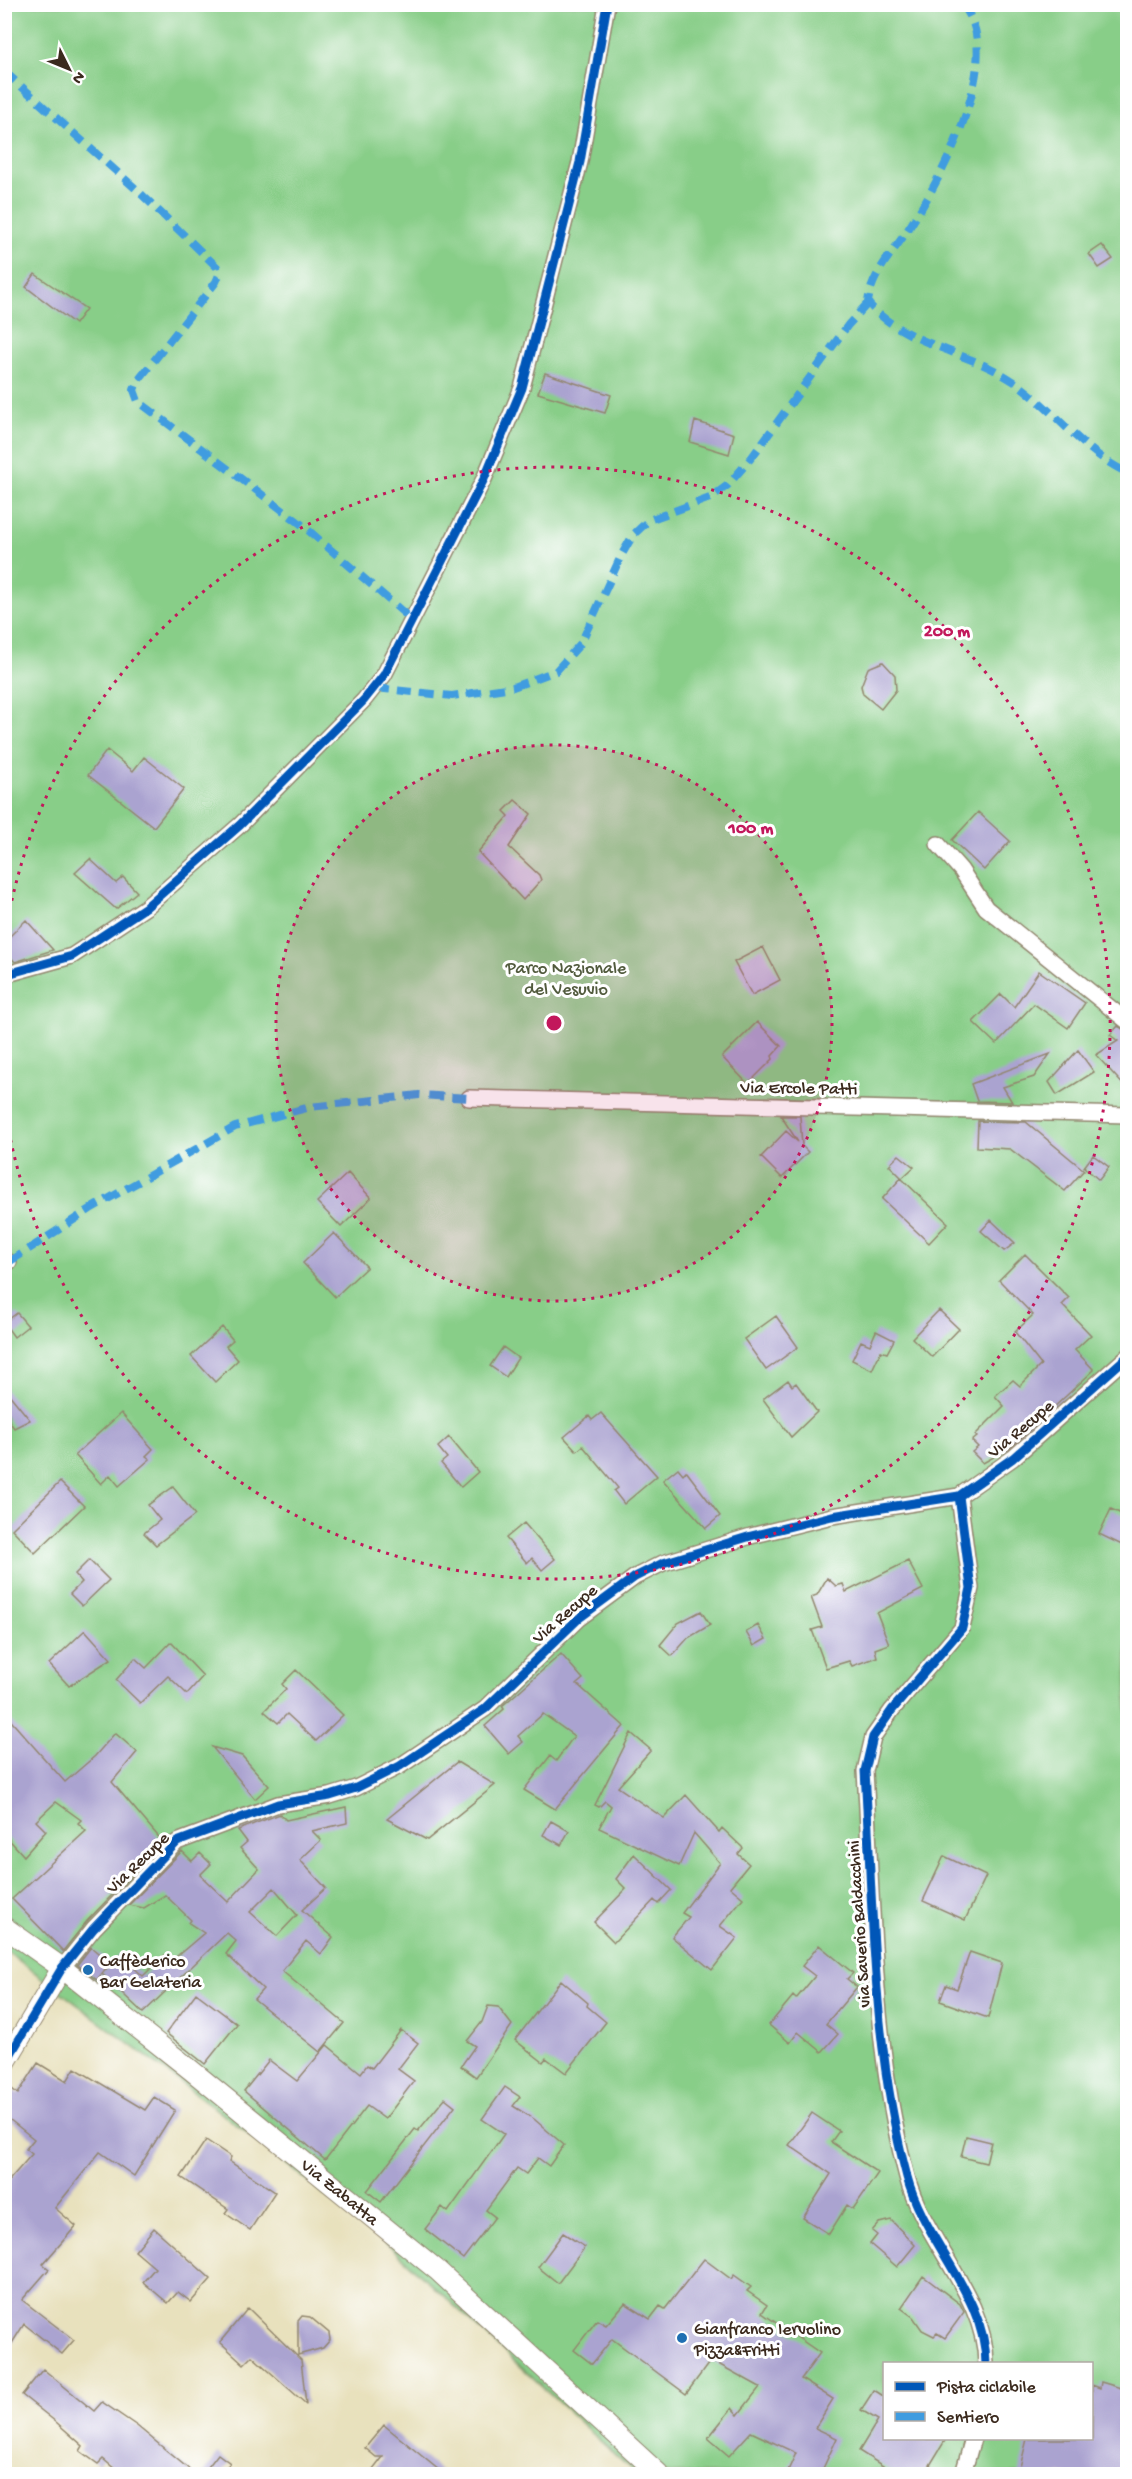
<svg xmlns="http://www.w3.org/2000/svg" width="1132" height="2479" font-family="'Gochi Hand',sans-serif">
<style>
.green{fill:#88ce88;stroke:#627c53;stroke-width:1.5;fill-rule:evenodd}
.building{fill:#aaa3d0;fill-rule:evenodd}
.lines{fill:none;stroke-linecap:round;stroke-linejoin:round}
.minor-casing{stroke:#92866e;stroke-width:18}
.tertiary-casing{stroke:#92866e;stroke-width:22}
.minor{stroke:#fff;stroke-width:15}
.tertiary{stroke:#fff;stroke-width:20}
.quiet{stroke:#3f9ce0;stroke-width:8;stroke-dasharray:15 8;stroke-linecap:butt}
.cycleway-casing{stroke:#fff;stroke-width:13}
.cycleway{stroke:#0057b8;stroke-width:9}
.ring{fill:none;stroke:#c2185b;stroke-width:3;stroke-dasharray:3 6}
.poi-dot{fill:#1f6fb2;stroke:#fff;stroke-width:2}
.labels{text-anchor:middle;stroke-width:6;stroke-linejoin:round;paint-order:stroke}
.park-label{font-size:18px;fill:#525b3e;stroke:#fff}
.street-label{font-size:18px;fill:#3b2a1e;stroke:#fff}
.poi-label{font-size:18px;fill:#3b2a1e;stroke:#fff;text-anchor:start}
.centre{fill:#c2185b;stroke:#fff;stroke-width:3}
.ring-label{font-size:18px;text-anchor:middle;font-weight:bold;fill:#c2185b;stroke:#fff;stroke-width:6;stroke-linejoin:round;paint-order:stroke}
</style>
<rect width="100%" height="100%" fill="#fff"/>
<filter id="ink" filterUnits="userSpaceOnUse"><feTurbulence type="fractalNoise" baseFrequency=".0167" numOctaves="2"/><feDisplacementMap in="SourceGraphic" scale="12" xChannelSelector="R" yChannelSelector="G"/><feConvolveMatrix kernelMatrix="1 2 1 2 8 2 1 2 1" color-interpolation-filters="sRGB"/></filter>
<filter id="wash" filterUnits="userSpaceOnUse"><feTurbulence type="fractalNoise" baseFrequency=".008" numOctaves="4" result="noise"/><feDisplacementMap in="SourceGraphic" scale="24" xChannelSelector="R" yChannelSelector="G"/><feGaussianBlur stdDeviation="1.35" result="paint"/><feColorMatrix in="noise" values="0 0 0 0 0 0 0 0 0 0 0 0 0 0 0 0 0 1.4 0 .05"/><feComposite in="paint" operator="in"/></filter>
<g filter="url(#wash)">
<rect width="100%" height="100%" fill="#e8e1bd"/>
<path class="green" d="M 4,5 L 1127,5 L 1127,2474 L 636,2474 L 390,2246 L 224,2115 L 5,1950 ZM 884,2364 L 1092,2364 L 1092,2438 L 884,2438 Z"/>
<g id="blocks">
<path class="building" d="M 1102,245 L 1113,259 L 1099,268 L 1089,254 Z
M 35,274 L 86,309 L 75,324 L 26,287 Z
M 545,373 L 611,395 L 605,413 L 538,393 Z
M 695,421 L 734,434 L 729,454 L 690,442 Z
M 883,662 L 895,675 L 896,690 L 881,709 L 863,694 L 861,686 L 868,668 Z
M 107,750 L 133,771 L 144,757 L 184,789 L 154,827 L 88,775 Z
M 515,800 L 531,814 L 509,847 L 539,875 L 541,880 L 523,900 L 478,852 L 509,816 L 504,811 Z
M 978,812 L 1010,841 L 984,870 L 952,840 Z
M 90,859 L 116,883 L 123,877 L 137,892 L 116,909 L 75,873 Z
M 26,920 L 53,950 L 15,962 L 4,950 L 4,942 Z
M 763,947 L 780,980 L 752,995 L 734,962 Z
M 1039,971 L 1085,1003 L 1068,1028 L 1034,1004 L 996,1044 L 973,1022 L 1001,994 L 1014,1007 Z
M 757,1022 L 781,1046 L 772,1056 L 773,1059 L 748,1084 L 722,1057 Z
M 1118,1026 L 1128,1032 L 1128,1090 L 1096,1055 L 1118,1041 L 1110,1035 Z
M 1078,1050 L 1094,1072 L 1057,1095 L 1049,1082 Z
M 1050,1054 L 1034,1077 L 1003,1087 L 1012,1102 L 977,1101 L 971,1084 Z
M 781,1116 L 800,1116 L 802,1146 L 808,1152 L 782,1178 L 761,1157 L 786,1131 L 798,1142 Z
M 978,1121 L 1026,1122 L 1084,1170 L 1065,1191 L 1010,1149 L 977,1147 Z
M 899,1155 L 914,1167 L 902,1178 L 889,1165 Z
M 1093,1155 L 1109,1167 L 1099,1180 L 1084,1167 Z
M 348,1173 L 371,1198 L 341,1227 L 317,1202 Z
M 901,1178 L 948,1223 L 929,1243 L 882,1199 Z
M 991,1220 L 1015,1243 L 1004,1251 L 981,1231 Z
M 334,1233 L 367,1267 L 335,1297 L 303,1263 Z
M 1025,1254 L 1069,1298 L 1062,1305 L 1091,1335 L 1075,1350 L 1094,1370 L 1010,1448 L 983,1463 L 972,1452 L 978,1447 L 972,1441 L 977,1437 L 975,1435 L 1004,1406 L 995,1396 L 1013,1380 L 1020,1386 L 1041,1365 L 1015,1332 L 1033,1315 L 999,1280 Z
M 939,1310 L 959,1329 L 932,1357 L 912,1338 Z
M 17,1313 L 28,1326 L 14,1337 L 4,1323 Z
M 776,1316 L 798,1347 L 766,1370 L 744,1339 Z
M 222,1327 L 233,1340 L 226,1346 L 238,1360 L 215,1382 L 191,1356 Z
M 876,1331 L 894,1340 L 887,1353 L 881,1351 L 872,1370 L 852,1360 L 861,1341 L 870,1345 Z
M 503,1347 L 518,1358 L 506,1377 L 490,1366 Z
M 788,1380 L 792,1386 L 796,1383 L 817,1412 L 791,1437 L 763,1399 Z
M 4,1388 L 30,1420 L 14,1428 L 4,1414 Z
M 121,1413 L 153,1449 L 146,1456 L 150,1459 L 119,1486 L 110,1475 L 101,1484 L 75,1455 Z
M 601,1413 L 657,1476 L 624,1504 L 614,1491 L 618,1488 L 583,1446 L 577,1451 L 564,1437 L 589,1416 L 592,1420 Z
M 449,1437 L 478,1472 L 461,1487 L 441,1463 L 447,1458 L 438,1447 Z
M 678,1468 L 683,1474 L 686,1471 L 720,1516 L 706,1528 L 663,1480 Z
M 60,1482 L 84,1506 L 35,1553 L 12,1529 Z
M 173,1487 L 195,1515 L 156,1545 L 144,1533 L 160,1520 L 148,1505 Z
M 1111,1509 L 1128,1517 L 1128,1548 L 1099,1534 Z
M 524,1523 L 555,1559 L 542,1570 L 532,1558 L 527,1563 L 506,1538 Z
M 89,1560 L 109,1580 L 82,1606 L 70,1594 L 82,1582 L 75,1574 Z
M 908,1561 L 923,1589 L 877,1613 L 889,1644 L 875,1649 L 877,1657 L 852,1666 L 849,1661 L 826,1668 L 812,1630 L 822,1627 L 811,1597 L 817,1595 L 827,1578 L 836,1586 L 843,1584 L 846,1592 Z
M 701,1611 L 710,1625 L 688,1638 L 672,1656 L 660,1645 L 678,1623 Z
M 758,1625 L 766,1639 L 754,1646 L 746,1632 Z
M 85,1630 L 111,1659 L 69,1686 L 49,1664 Z
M 171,1642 L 203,1676 L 187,1694 L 168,1676 L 140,1703 L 116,1680 L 135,1658 L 146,1668 Z
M 561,1654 L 583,1679 L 577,1684 L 624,1726 L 555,1809 L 524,1790 L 550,1756 L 556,1761 L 574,1736 L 543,1714 L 518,1736 L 523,1742 L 509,1754 L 485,1726 L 504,1709 L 502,1706 L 508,1701 Z
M 296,1670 L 343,1715 L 316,1741 L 287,1714 L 278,1723 L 264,1711 L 286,1689 L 282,1684 Z
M 4,1713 L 65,1782 L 95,1756 L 115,1733 L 137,1752 L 112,1782 L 163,1842 L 87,1921 L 63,1951 L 12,1899 L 86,1831 L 78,1823 L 81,1820 L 56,1802 L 36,1821 L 46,1831 L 24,1856 L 4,1834 Z
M 631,1733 L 651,1750 L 618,1787 L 664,1818 L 686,1795 L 719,1832 L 722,1828 L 743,1848 L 738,1854 L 749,1864 L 730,1887 L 743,1898 L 720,1926 L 737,1938 L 712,1970 L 672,1937 L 689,1917 L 682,1913 L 720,1863 L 694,1833 L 679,1866 L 599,1828 L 611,1806 L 605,1801 L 599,1807 L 595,1805 Z
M 212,1747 L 242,1756 L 269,1786 L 255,1799 Z
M 457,1762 L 495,1785 L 427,1840 L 387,1819 Z
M 346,1807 L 347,1823 L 312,1831 L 321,1840 L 300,1860 L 326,1888 L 302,1910 L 333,1937 L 321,1954 L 306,1941 L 282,1971 L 344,2023 L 320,2052 L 254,1999 L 263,1989 L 226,1954 L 236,1941 L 227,1933 L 143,2013 L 102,1974 L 119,1954 L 143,1976 L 165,1955 L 170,1962 L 204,1933 L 189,1923 L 191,1920 L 165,1895 L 144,1908 L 129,1905 L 182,1851 L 192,1861 L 200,1853 L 211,1864 L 200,1875 L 228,1902 L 259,1869 L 240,1848 L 247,1842 L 238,1830 L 280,1814 L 286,1820 ZM 274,1888 L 297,1915 L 277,1936 L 250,1912 Z
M 551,1821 L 569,1831 L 561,1845 L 543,1835 Z
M 634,1854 L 671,1890 L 658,1904 L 654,1900 L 614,1942 L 594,1922 L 626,1889 L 616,1879 Z
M 944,1856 L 986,1876 L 965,1920 L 923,1901 Z
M 819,1945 L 853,1973 L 847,1979 L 857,1987 L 826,2024 L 838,2034 L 822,2052 L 798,2032 L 790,2043 L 769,2025 L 793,1996 L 796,1999 L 815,1976 L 802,1966 Z
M 91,1947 L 110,1963 L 97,1980 L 77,1965 Z
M 970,1952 L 1002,1963 L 988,2018 L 940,2001 L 946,1985 L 957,1989 Z
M 561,1980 L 588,2003 L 587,2006 L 606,2022 L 566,2073 L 546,2058 L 543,2062 L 515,2040 Z
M 196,1993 L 237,2024 L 205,2064 L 166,2033 Z
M 488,2006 L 498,2007 L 512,2025 L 476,2077 L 461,2066 L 475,2046 L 467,2041 L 482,2022 Z
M 401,2030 L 418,2043 L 398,2069 L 414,2081 L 385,2119 L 367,2106 L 325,2160 L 244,2091 L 269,2060 L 297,2081 L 327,2045 L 361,2073 L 367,2065 L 372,2068 Z
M 38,2063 L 67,2081 L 75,2068 L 145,2110 L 154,2097 L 175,2110 L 134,2176 L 100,2152 L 55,2208 L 76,2226 L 43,2264 L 49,2269 L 22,2300 L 74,2340 L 62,2354 L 24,2324 L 4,2356 L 4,2186 L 32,2154 L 26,2149 L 34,2139 L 4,2115 L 4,2097 L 12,2089 L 18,2094 Z
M 505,2087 L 520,2097 L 513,2106 L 534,2119 L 564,2145 L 549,2166 L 538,2158 L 526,2174 L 517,2168 L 486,2210 L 495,2217 L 463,2259 L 425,2229 L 442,2207 L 448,2212 L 504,2134 L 482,2119 Z
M 445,2098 L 455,2106 L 381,2202 L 367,2191 L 415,2129 L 418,2131 Z
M 812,2113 L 839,2131 L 831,2142 L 878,2173 L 853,2209 L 847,2205 L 829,2234 L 803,2218 L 831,2174 L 789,2145 Z
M 966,2136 L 991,2142 L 986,2163 L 961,2157 Z
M 206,2140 L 231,2157 L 229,2161 L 275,2192 L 250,2230 L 225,2213 L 228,2209 L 181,2177 Z
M 891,2220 L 915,2245 L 897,2267 L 870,2244 L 877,2235 L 872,2231 L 879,2223 Z
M 154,2228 L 211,2279 L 191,2302 L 178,2292 L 168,2303 L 143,2282 L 155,2268 L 135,2251 Z
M 563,2233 L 585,2247 L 558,2283 L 538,2267 Z
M 704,2259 L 731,2279 L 734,2275 L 751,2287 L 747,2291 L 767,2305 L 762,2313 L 820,2353 L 801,2379 L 833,2399 L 815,2428 L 837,2438 L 820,2475 L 786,2475 L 796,2453 L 751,2432 L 729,2456 L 708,2438 L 732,2408 L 738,2415 L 760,2387 L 711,2360 L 686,2394 L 612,2339 L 592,2364 L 574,2350 L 597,2320 L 606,2325 L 625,2303 L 650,2319 L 660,2306 L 665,2309 Z
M 923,2276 L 960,2304 L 964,2312 L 945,2338 L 937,2333 L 934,2336 L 922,2330 L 913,2317 L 901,2308 Z
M 248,2308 L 301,2360 L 306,2404 L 252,2356 L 244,2364 L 220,2342 Z
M 302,2316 L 310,2317 L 329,2333 L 330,2340 L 323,2348 L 298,2355 L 298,2321 Z
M 43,2369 L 94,2411 L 102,2402 L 137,2426 L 196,2475 L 122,2475 L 103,2459 L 98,2464 L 80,2451 L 83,2446 L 56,2422 L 22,2395 Z
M 1101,2382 L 1128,2390 L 1128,2475 L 1018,2475 L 1027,2439 L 1092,2439 L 1092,2385 L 1100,2388 Z
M 874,2390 L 885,2397 L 885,2439 L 946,2439 L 924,2475 L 897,2475 L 859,2451 L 878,2420 L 861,2410 Z
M 384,2425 L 445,2475 L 369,2475 L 383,2457 L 376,2457 L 365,2448 Z
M 218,2454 L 230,2463 L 220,2475 L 202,2475 Z"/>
</g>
</g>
<g filter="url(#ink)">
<use href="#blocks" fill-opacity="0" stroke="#92866e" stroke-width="1.5"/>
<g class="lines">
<g class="minor-casing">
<path id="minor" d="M 938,844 L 961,870 L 986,908 L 1128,1022
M 4,975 L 72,956 L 146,907 L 240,825 L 364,700 L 384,675 L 484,479 L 522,388 L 580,162 L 607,4
M 469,1098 L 1128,1115
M 4,1265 L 9,1262
M 959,1496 L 971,1588 L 962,1628 L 892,1710 L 873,1737 L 865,1771 C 873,1906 872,2046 907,2177 C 924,2241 986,2296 986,2364
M 62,1968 L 94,1928 L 177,1842 L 278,1804 L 330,1796 L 356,1788 L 400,1766 L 485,1709 L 578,1619 L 635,1577 L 663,1563 L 751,1536 L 832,1516 L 959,1496 L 1013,1458 L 1128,1356
M 963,2474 L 973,2438"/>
</g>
<g class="tertiary-casing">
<g id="tertiary">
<path id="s1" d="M 4,1927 L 62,1968 L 191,2070 L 437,2270 L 659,2474"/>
<path d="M 4,2065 L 62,1968"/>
</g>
</g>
<use href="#minor" class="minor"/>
<use href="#tertiary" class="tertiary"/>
<path class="quiet" d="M 962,4 C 1008,56 941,179 909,228 C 894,252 871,273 868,303 C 904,345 969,351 1013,381 C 1054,409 1082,452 1128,473
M 4,71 L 136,189 L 217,267 L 219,275 L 216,282 L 137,382 L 134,390 L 138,401 L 301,524 L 412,620
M 375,688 L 452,696 L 513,687 L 556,671 L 581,643 L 621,556 L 633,535 L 649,520 L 710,498 L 728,485 L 752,457 L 848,325 L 868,303
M 9,1262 L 92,1208 L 235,1127 L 310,1107 L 419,1095 L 469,1098"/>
<g class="cycleway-casing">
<path id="cycleway" d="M 4,975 L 72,956 L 146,907 L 240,825 L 364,700 L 384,675 L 484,479 L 522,388 L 580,162 L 607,4
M 959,1496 L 971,1588 L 962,1628 L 892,1710 L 873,1737 L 865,1771 C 873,1906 872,2046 907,2177 C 924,2241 986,2296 986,2364
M 4,2065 L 62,1968 L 94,1928 L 177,1842 L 278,1804 L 330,1796 L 356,1788 L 400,1766 L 485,1709 L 578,1619 L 635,1577 L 663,1563 L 751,1536 L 832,1516 L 959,1496 L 1013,1458 L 1128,1356"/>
</g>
<use href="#cycleway" class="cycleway"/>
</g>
</g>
<circle cx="554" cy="1023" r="278" fill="#c2185b" fill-opacity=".12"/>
<g class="ring">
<circle cx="554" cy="1023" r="278"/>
<path d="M5 936A556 556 0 1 1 5 1110"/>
</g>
<g class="poi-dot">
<circle cx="88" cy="1970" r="6"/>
<circle cx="682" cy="2338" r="6"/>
</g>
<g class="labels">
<g class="park-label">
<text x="566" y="973">Parco Nazionale<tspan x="566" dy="21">del Vesuvio</tspan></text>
</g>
<g class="street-label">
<text transform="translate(799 1087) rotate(1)" y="6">Via Ercole Patti</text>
<text transform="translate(1020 1428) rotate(-40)" y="6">Via Recupe</text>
<text transform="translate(564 1613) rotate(-41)" y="6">Via Recupe</text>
<text transform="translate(137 1862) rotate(-44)" y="6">Via Recupe</text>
<text transform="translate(858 1924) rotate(-94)" y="6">via Saverio Baldacchini</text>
<text dy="6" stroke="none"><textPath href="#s1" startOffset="428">Via Zabatta</textPath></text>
</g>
<g class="poi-label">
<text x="100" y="1966">Caffèderico<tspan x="100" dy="21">Bar Gelateria</tspan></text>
<text x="694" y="2334">Gianfranco Iervolino<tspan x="694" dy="21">Pizza&amp;Fritti</tspan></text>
</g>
</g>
<circle cx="554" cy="1023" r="9" class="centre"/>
<g class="ring-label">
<text x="947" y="636">200 m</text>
<text x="751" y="833">100 m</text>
</g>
<rect width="1132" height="2479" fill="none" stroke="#fff" stroke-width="24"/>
<rect x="883" y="2362" width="210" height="78" fill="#ffffff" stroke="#b1aaa5" stroke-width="1.5"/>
<rect x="895" y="2382" width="30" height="9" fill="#0057b8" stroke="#b1aaa5" stroke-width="1.5"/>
<text x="937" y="2392" font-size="18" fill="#3b2a1e">Pista ciclabile</text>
<rect x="895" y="2412" width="30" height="9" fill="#3f9ce0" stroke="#b1aaa5" stroke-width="1.5"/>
<text x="937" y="2422" font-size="18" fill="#3b2a1e">Sentiero</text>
<g transform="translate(69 69) rotate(133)" stroke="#ffffff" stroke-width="4.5" paint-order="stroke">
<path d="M0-4.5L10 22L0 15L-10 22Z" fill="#3b2a1e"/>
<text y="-9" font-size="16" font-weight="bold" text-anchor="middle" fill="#3b2a1e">N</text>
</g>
</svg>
